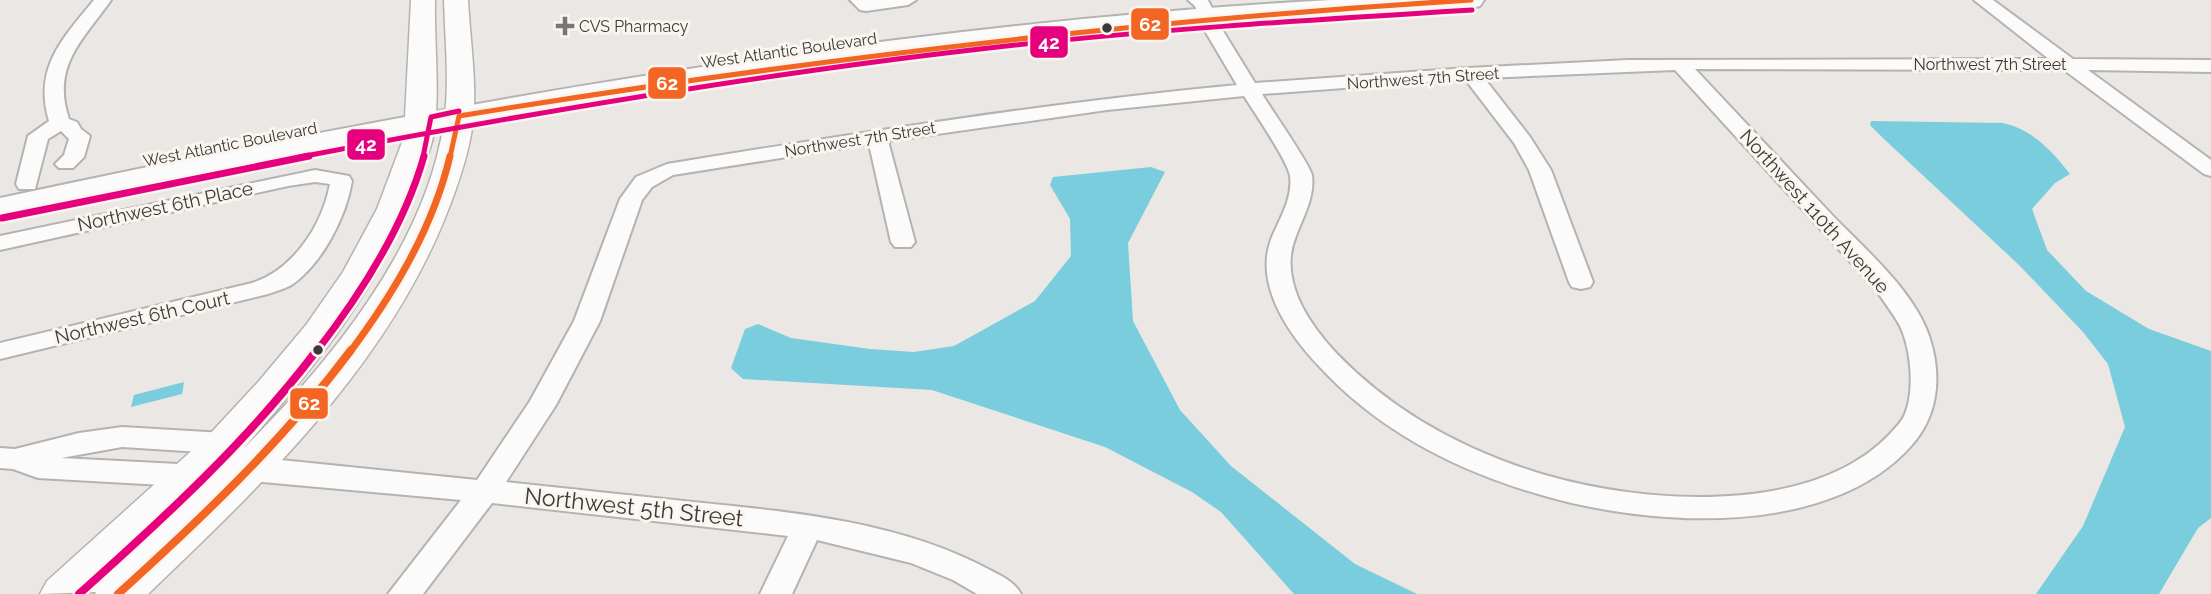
<svg xmlns="http://www.w3.org/2000/svg" width="2211" height="594" font-family="Raleway,sans-serif">
<style>
.water{fill:#79cddc}
.lines{fill:none;stroke-linecap:round;stroke-linejoin:round}
.street-casing{stroke:#b5b3b0;stroke-width:4}
.secondary-casing{stroke:#b5b3b0;stroke-width:3}
.primary-casing{stroke:#b5b3b0;stroke-width:4}
.street{fill:#fcfbfb;fill-rule:evenodd}
.secondary{fill:#fcfbfb;fill-rule:evenodd}
.primary{fill:#fcfbfb;fill-rule:evenodd}
.bus-1-far2-casing{stroke:#faf5ef;stroke-width:10}
.bus-1-far1-casing{stroke:#faf5ef;stroke-width:12}
.bus-1-casing{stroke:#faf5ef;stroke-width:13}
.bus-2-far2-casing{stroke:#faf5ef;stroke-width:10}
.bus-2-far1-casing{stroke:#faf5ef;stroke-width:12}
.bus-2-casing{stroke:#faf5ef;stroke-width:13}
.bus-1-far2{stroke:#f26522;stroke-width:5}
.bus-1-far1{stroke:#f26522;stroke-width:7}
.bus-1{stroke:#f26522;stroke-width:8}
.bus-2-far2{stroke:#e5007d;stroke-width:5}
.bus-2-far1{stroke:#e5007d;stroke-width:7}
.bus-2{stroke:#e5007d;stroke-width:8}
.poi-dot{fill:#797774;stroke:#faf5ef;stroke-width:2.5}
.bus-dot{fill:#3c3a38;stroke:#faf5ef;stroke-width:2.5}
.labels{text-anchor:middle;stroke-width:6;stroke-linejoin:round;paint-order:stroke}
.far-poi-label{font-size:16px;fill:#3c3a38;stroke:#faf5ef;text-anchor:start}
.far-street-label{font-size:16px;fill:#3c3a38;stroke:#faf5ef}
.street-label{font-size:19px;fill:#3c3a38;stroke:#faf5ef}
.near-street-label{font-size:23px;fill:#3c3a38;stroke:#faf5ef}
.line-badge{stroke:#faf5ef;stroke-width:2.5}
.badge-label{font-size:19px;text-anchor:middle;font-weight:bold;fill:#fff}
</style>
<rect width="100%" height="100%" fill="#eae7e4"/>
<path class="water" d="M 1871,121 L 2002,123 C 2031,128 2053,152 2070,174 L 2055,183 L 2032,209 L 2047,250 L 2086,291 L 2149,329 L 2211,351 L 2211,518 L 2198,528 L 2159,594 L 2036,594 L 2083,526 L 2125,427 L 2108,364 L 2083,332 L 2019,265 L 1884,139 L 1870,125 Z
M 1151,167 L 1165,172 L 1128,243 L 1133,321 L 1180,410 L 1231,466 L 1355,564 L 1417,594 L 1294,594 L 1221,512 L 1192,492 L 1105,447 L 932,390 L 743,379 L 731,368 L 745,329 L 758,324 L 791,338 L 870,349 L 914,352 L 954,346 L 1035,301 L 1071,256 L 1070,219 L 1050,185 L 1053,177 Z
M 184,382 L 182,394 L 131,407 L 134,395 Z"/>
<g class="lines">
<g class="street-casing">
<path id="street" d="M 94,0 L 111,0 C 83,40 51,66 69,119 L 77,122 L 81,129 L 90,136 L 84,157 L 73,168 L 59,168 L 55,164 L 64,155 L 69,139 L 61,131 L 48,139 L 35,189 L 19,189 L 16,184 L 28,136 L 49,121 C 33,68 63,38 94,0 Z
M 850,0 L 916,0 L 908,5 L 866,11 L 860,10 Z
M 1188,0 L 1208,0 L 1223,31 L 1255,83 L 1468,68 L 1628,60 L 2049,59 L 1974,0 L 1993,0 L 2073,59 L 2211,60 L 2211,72 L 2088,70 L 2211,160 L 2211,176 L 2204,174 L 2064,70 L 1695,69 C 1741,118 1787,167 1833,216 C 1866,250 1916,293 1930,339 C 1942,377 1938,416 1911,446 C 1829,538 1653,527 1545,496 C 1459,472 1379,432 1318,365 C 1288,333 1253,283 1272,237 C 1280,218 1293,198 1290,176 C 1288,161 1254,112 1244,96 L 1107,110 L 888,141 L 915,242 L 911,247 L 895,247 L 891,242 L 869,144 L 673,175 L 652,187 L 642,200 L 600,321 L 556,405 L 506,482 C 568,489 631,495 693,502 C 792,512 898,521 988,569 C 1001,576 1014,581 1021,594 L 977,594 L 953,580 L 911,563 L 817,540 L 792,594 L 760,594 L 788,536 L 492,503 L 423,594 L 388,594 L 461,500 L 241,480 L 231,476 L 226,469 L 231,462 L 251,457 L 477,480 L 530,401 L 574,321 L 620,199 L 636,177 L 667,164 C 857,133 1046,103 1237,85 L 1205,31 L 1195,6 ZM 1675,70 L 1876,290 C 1884,302 1893,313 1900,326 C 1911,349 1915,390 1905,414 C 1902,422 1894,429 1889,435 C 1811,516 1645,504 1545,475 C 1467,452 1394,413 1337,354 C 1308,323 1278,279 1296,236 C 1303,217 1315,197 1312,175 C 1309,163 1271,109 1262,94 L 1465,79 L 1514,143 L 1529,170 L 1569,282 L 1572,287 L 1581,289 L 1590,287 L 1593,282 L 1551,170 L 1530,137 L 1484,78 Z
M 315,170 L 349,176 L 352,181 C 346,217 323,262 293,284 C 285,289 276,291 268,294 L 0,359 L 0,343 L 252,283 C 293,270 322,226 330,184 L 315,182 L 288,186 L 0,250 L 0,236 Z
M 122,427 L 224,433 L 234,436 L 247,450 L 243,457 L 233,460 L 217,453 L 122,447 L 61,458 L 198,465 L 208,468 L 213,476 L 208,484 L 198,487 L 38,478 L 13,469 L 0,468 L 0,448 L 15,449 L 79,433 Z"/>
</g>
<g class="secondary-casing">
<path id="secondary" d="M 411,0 L 435,0 C 434,42 440,93 434,133 C 431,148 425,163 420,178 C 384,283 313,370 240,452 C 327,366 426,247 444,122 C 450,82 445,40 444,0 L 468,0 C 470,40 477,81 473,122 C 469,154 457,188 445,218 C 384,368 263,484 148,594 L 95,594 L 96,592 L 40,594 L 47,581 L 208,436 L 259,381 L 306,325 L 343,272 L 377,209 L 404,137 Z"/>
</g>
<g class="primary-casing">
<path id="primary" d="M 1331,0 L 1484,0 L 1480,6 L 1471,8 C 1284,19 1098,31 912,55 C 605,95 302,153 0,218 L 0,198 C 439,104 882,25 1331,0 Z"/>
</g>
<use href="#street" class="street"/>
<use href="#secondary" class="secondary"/>
<use href="#primary" class="primary"/>
<g class="bus-1-far2-casing">
<path id="bus-1-far2" d="M 450,157 L 459,116 C 795,61 1131,21 1471,0"/>
</g>
<g class="bus-1-far1-casing">
<path id="bus-1-far1" d="M 350,352 C 394,293 433,228 450,156"/>
</g>
<g class="bus-1-casing">
<path id="bus-1" d="M 118,594 C 202,518 283,441 351,350"/>
</g>
<g class="bus-2-far2-casing">
<path id="bus-2-far2" d="M 300,157 C 525,114 752,75 980,49 C 1144,30 1308,20 1472,10
M 423,157 L 431,117 L 459,111"/>
</g>
<g class="bus-2-far1-casing">
<path id="bus-2-far1" d="M 2,218 L 309,156
M 316,352 C 361,294 404,227 424,156"/>
</g>
<g class="bus-2-casing">
<path id="bus-2" d="M 79,594 C 164,518 248,441 317,350"/>
</g>
<use href="#bus-1-far2" class="bus-1-far2"/>
<use href="#bus-1-far1" class="bus-1-far1"/>
<use href="#bus-1" class="bus-1"/>
<use href="#bus-2-far2" class="bus-2-far2"/>
<use href="#bus-2-far1" class="bus-2-far1"/>
<use href="#bus-2" class="bus-2"/>
</g>
<path class="poi-dot" d="M561.5 15.5h7v7h7v7h-7v7h-7v-7h-7v-7h7z"/>
<g class="bus-dot">
<circle cx="1107" cy="28" r="6"/>
<circle cx="318" cy="350" r="6"/>
</g>
<g class="labels">
<g class="far-poi-label">
<text x="579" y="32">CVS Pharmacy</text>
</g>
<g class="far-street-label">
<text transform="translate(789 50) rotate(-8)" y="6">West Atlantic Boulevard</text>
<text x="1990" y="70">Northwest 7th Street</text>
<text transform="translate(1423 78) rotate(-4)" y="6">Northwest 7th Street</text>
<text transform="translate(860 139) rotate(-9)" y="6">Northwest 7th Street</text>
<text transform="translate(230 144) rotate(-11)" y="6">West Atlantic Boulevard</text>
</g>
<g class="street-label">
<text transform="translate(165 206) rotate(-12)" y="7">Northwest 6th Place</text>
<text transform="translate(1815 211) rotate(48)" y="7">Northwest 110th Avenue</text>
<text transform="translate(142 317) rotate(-13)" y="7">Northwest 6th Court</text>
</g>
<g class="near-street-label">
<text transform="translate(634 507) rotate(6)" y="8">Northwest 5th Street</text>
</g>
</g>
<g class="line-badge">
<rect x="1130" y="7" width="40" height="34" rx="7" fill="#f26522"/>
<rect x="1029" y="25" width="40" height="34" rx="7" fill="#e5007d"/>
<rect x="647" y="66" width="40" height="34" rx="7" fill="#f26522"/>
<rect x="346" y="128" width="40" height="33" rx="7" fill="#e5007d"/>
<rect x="289" y="387" width="40" height="33" rx="7" fill="#f26522"/>
</g>
<g class="badge-label">
<text x="1150" y="31">62</text>
<text x="1049" y="49">42</text>
<text x="667" y="90">62</text>
<text x="366" y="151">42</text>
<text x="309" y="410">62</text>
</g>
</svg>
